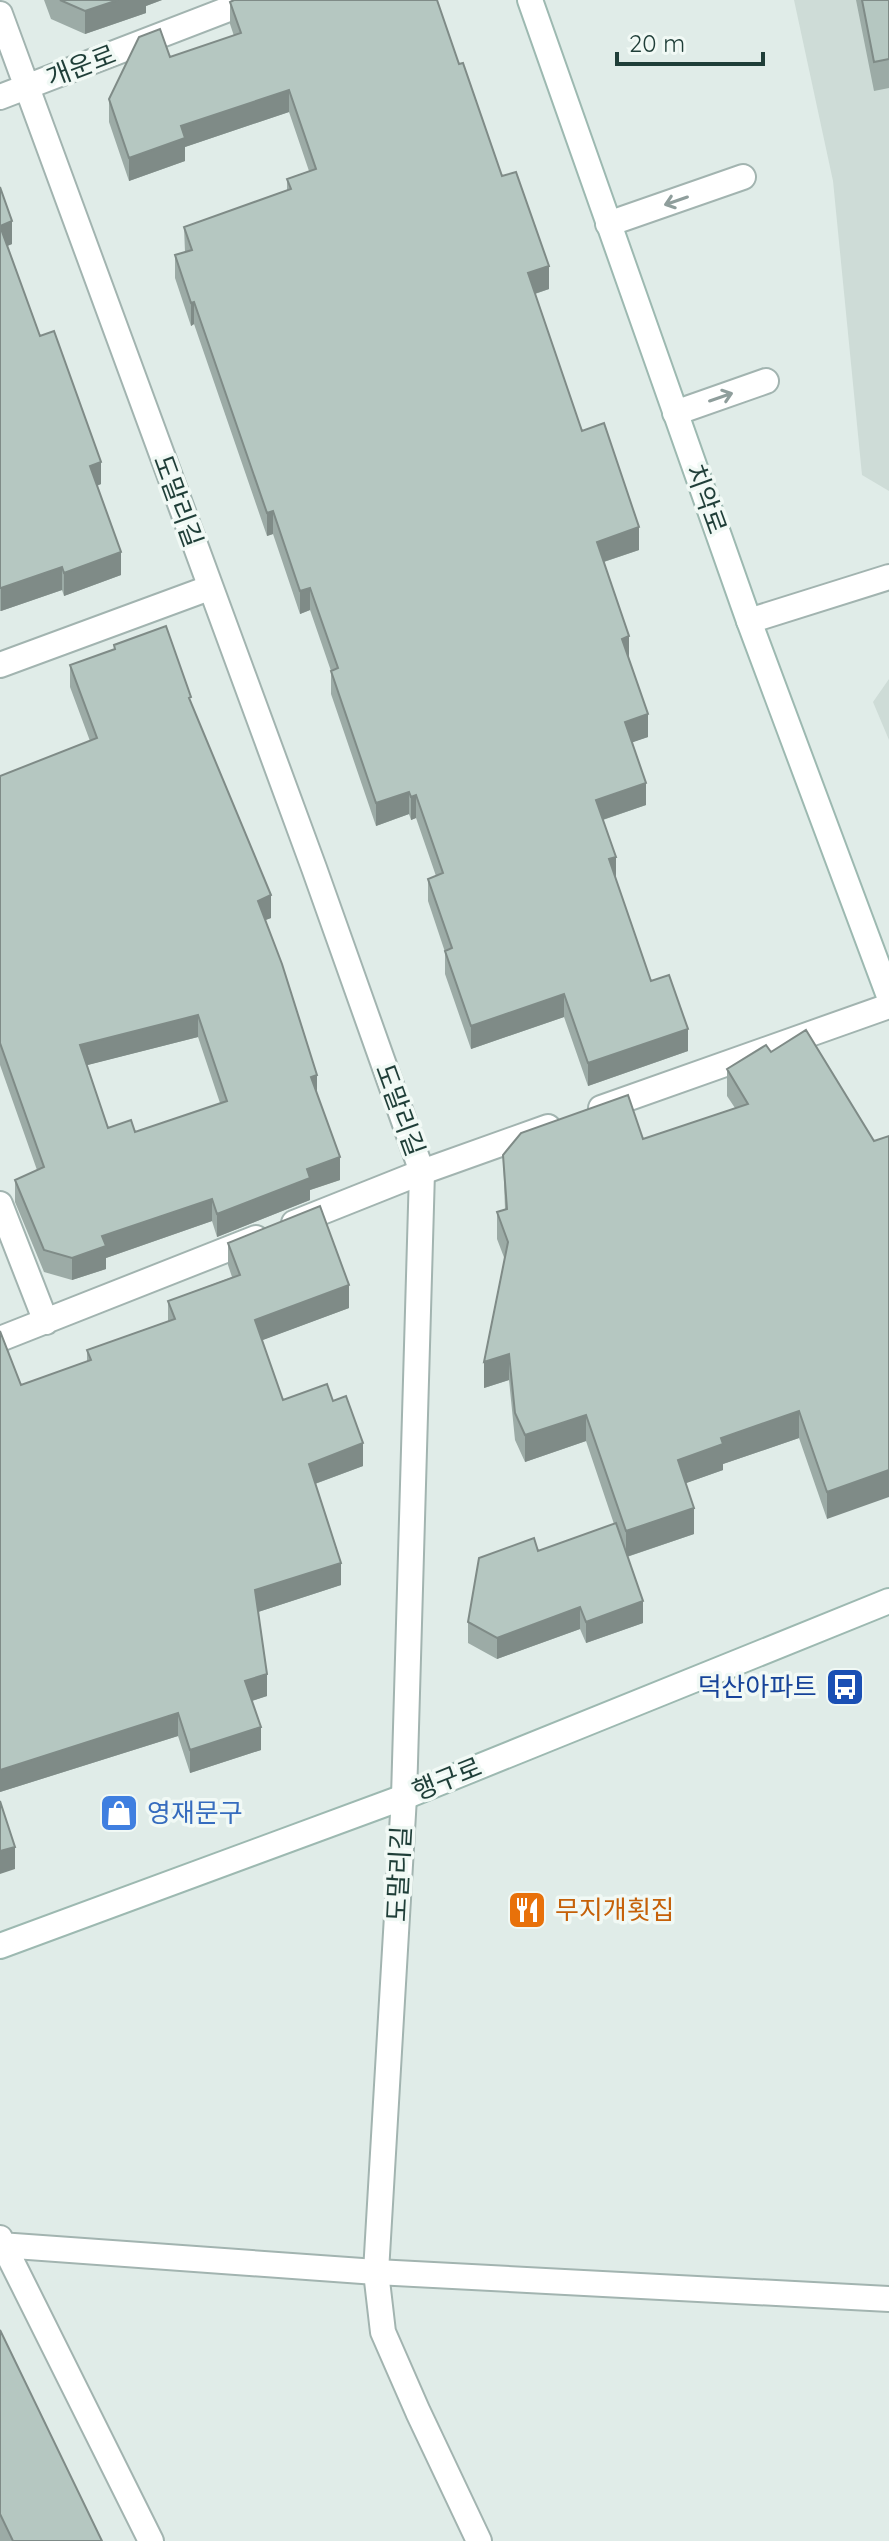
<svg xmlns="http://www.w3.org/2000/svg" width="889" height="2541" font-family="Quicksand,'Noto Sans KR',sans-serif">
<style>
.built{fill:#cedcd7}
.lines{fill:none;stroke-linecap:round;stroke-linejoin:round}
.lane-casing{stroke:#a2b4b0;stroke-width:28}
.street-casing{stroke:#a2b4b0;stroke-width:28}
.secondary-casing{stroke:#9db9b1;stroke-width:28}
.lane{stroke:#fff;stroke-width:24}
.street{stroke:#fff;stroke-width:24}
.secondary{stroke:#fff;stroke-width:24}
.wall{fill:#9caba6;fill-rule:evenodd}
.shaded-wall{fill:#7f8b87}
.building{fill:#b5c7c1;stroke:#7f8b87;stroke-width:2;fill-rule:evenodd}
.oneway{stroke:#8f9e9c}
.labels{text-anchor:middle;stroke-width:7;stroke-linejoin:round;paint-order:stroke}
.street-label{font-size:26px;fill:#1f3e38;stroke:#f1f9f5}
.transit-label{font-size:26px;fill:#164399;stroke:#f1f9f5;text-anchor:end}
.shop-label{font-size:26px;fill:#366cbe;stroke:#f1f9f5;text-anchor:start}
.food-label{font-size:26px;fill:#c56008;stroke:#f1f9f5;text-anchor:start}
</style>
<rect width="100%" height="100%" fill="#e0ece8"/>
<path class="built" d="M 794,0 L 889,0 L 889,491 L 862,475 L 833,181 Z
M 889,679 L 889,740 L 873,702 Z"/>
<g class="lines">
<g class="lane-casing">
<path id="lane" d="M 608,224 L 743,177
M 675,413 L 766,381
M 749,621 L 889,577
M 0,665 L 209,588
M 601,1108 L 889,1006
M 0,1204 L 46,1322
M 294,1223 L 422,1172 L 548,1127
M 0,1339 L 256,1238
M 0,2238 L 151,2541
M 0,2245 L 376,2272 L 889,2299"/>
</g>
<g class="street-casing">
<path id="street" d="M 0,14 L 314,868 L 422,1172 L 404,1797 L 376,2272 L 383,2332 L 418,2412 L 479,2541
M 0,97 L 252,0"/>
</g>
<g class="secondary-casing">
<path id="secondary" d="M 530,0 L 749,621 L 889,996
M 0,1946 L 404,1797 L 889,1601"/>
</g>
<use href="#lane" class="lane"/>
<use href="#street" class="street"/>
<use href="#secondary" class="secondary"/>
</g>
<path class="wall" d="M 44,0 L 162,0 L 146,6 L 146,13 L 85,34 L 51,19 Z
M 856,0 L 889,0 L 889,88 L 874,91 Z
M 230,2 L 459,64 L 502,176 L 549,289 L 535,294 L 582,431 L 639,550 L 604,562 L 629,659 L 648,737 L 632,742 L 646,805 L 603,820 L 616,879 L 651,981 L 688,1051 L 588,1086 L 564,1017 L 471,1049 L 445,974 L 445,952 L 428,901 L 428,879 L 436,876 L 416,818 L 411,820 L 409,814 L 376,826 L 331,694 L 331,671 L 310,610 L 300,614 L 273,534 L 267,536 L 194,324 L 191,326 L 175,278 L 175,255 L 185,252 L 184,227 L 287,190 L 287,179 L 309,171 L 289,112 L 185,147 L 185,161 L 129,181 L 109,122 L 109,99 L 170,57 L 234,36 L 230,24 Z
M 0,187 L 12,244 L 7,246 L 40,336 L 101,484 L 97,486 L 121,575 L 64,596 L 62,590 L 1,611 L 0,611 Z
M 114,645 L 191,705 L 271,918 L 265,920 L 317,1093 L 340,1180 L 310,1190 L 310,1200 L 217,1237 L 212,1221 L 106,1258 L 106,1269 L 72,1280 L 44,1272 L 15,1202 L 15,1180 L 37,1170 L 0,1065 L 0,776 L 90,741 L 70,687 L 70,665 L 114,649 ZM 198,1037 L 220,1103 L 135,1132 L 108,1128 L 87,1065 Z
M 771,1052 L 874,1141 L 827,1519 L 799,1438 L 723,1464 L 723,1470 L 686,1483 L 694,1534 L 627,1557 L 643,1623 L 586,1643 L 580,1629 L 497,1659 L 468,1643 L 468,1622 L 538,1551 L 614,1524 L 586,1441 L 525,1462 L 515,1440 L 509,1380 L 484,1388 L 505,1260 L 497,1239 L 497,1212 L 505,1209 L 503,1155 L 643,1139 L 735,1108 L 727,1096 L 727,1069 Z
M 228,1243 L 349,1308 L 262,1340 L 283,1400 L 333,1401 L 363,1466 L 315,1484 L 341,1585 L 258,1612 L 267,1696 L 252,1701 L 261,1750 L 190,1773 L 178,1736 L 0,1792 L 0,1331 L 21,1385 L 87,1361 L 87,1350 L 168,1321 L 168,1301 L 232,1277 L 228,1265 Z
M 0,2330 L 102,2541 L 0,2541 Z"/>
<path class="shaded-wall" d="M 118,0 L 162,0 L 146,6 L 146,13 L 85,34 L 85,11 Z
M 289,90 L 289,112 L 185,147 L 185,161 L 129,181 L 129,158 L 181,126 Z
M 12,221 L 12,244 L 0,249 L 0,226 Z
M 549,266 L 549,289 L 528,296 L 528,273 Z
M 194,302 L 194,324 L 191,326 L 191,303 Z
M 101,462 L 101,484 L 90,488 L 90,466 Z
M 273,511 L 273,534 L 267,536 L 267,513 Z
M 639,527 L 639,550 L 597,564 L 597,542 Z
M 121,552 L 121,575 L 64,596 L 64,573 Z
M 62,567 L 62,590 L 1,611 L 1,588 Z
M 310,588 L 310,610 L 300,614 L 300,591 Z
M 629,636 L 629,659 L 622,662 L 622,639 Z
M 648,714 L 648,737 L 625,745 L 625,722 Z
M 646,783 L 646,805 L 596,822 L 596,800 Z
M 409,792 L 409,814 L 376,826 L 376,803 Z
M 416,795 L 416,818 L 411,820 L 411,797 Z
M 616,857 L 616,879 L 609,859 Z
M 271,895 L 271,918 L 258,923 L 258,901 Z
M 564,994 L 564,1017 L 471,1049 L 471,1026 Z
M 198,1015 L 198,1037 L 80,1067 L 80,1045 Z
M 688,1029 L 688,1051 L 588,1086 L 588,1063 Z
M 317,1075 L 317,1097 L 311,1077 Z
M 340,1157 L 340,1180 L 310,1190 L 310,1200 L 217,1237 L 217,1214 L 307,1169 Z
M 212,1199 L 212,1221 L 106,1258 L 106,1269 L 72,1280 L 72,1258 L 102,1236 Z
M 349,1285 L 349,1308 L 255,1343 L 255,1320 Z
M 509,1354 L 509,1380 L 484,1388 L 484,1362 Z
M 799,1411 L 799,1438 L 723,1464 L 723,1470 L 678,1486 L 678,1460 L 721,1438 Z
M 586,1415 L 586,1441 L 525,1462 L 525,1435 Z
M 363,1443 L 363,1466 L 309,1486 L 309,1464 Z
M 889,1470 L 889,1497 L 827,1519 L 827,1492 Z
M 694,1508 L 694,1534 L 626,1557 L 626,1531 Z
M 341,1563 L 341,1585 L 255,1613 L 255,1590 Z
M 643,1601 L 643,1623 L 586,1643 L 586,1622 Z
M 580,1607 L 580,1629 L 497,1659 L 497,1638 Z
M 267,1674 L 267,1696 L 245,1703 L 245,1681 Z
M 178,1713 L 178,1736 L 0,1792 L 0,1770 Z
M 261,1727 L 261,1750 L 190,1773 L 190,1750 Z
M 15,1847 L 15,1869 L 0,1874 L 0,1851 Z"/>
<path class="building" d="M 60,0 L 118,0 L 85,11 Z
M 234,0 L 437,0 L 459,64 L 463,63 L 502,176 L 516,172 L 549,266 L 528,273 L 582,431 L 604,423 L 639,527 L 597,542 L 629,636 L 622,639 L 648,714 L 625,722 L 646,783 L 596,800 L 616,857 L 609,859 L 651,981 L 669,975 L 688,1029 L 588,1063 L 564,994 L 471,1026 L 445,951 L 452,948 L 428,879 L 443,873 L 416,795 L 411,797 L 409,792 L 376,803 L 331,671 L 338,668 L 310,588 L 300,591 L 273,511 L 267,513 L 194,302 L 191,303 L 175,255 L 192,250 L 184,227 L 291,189 L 287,179 L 316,169 L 289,90 L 181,126 L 185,138 L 129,158 L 109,99 L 139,37 L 160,29 L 170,57 L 241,33 L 230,2 Z
M 862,0 L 889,0 L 889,59 L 874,62 Z
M 0,187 L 12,221 L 0,226 Z
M 0,226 L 40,336 L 54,331 L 101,462 L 90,466 L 121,552 L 64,573 L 62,567 L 1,588 L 0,588 Z
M 166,626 L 191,697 L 189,698 L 271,895 L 258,901 L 282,964 L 317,1075 L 311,1077 L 340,1157 L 307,1169 L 310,1178 L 217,1214 L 212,1199 L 102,1236 L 106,1246 L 72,1258 L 44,1250 L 15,1180 L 44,1167 L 0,1043 L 0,776 L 97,738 L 70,665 L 115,649 L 114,645 ZM 198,1015 L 227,1101 L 135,1132 L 131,1120 L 108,1128 L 80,1045 Z
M 806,1030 L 874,1141 L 889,1136 L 889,1470 L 827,1492 L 799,1411 L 721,1438 L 723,1444 L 678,1460 L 694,1508 L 626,1531 L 586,1415 L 525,1435 L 515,1413 L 509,1354 L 484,1362 L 508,1242 L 497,1212 L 507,1209 L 503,1155 L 521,1133 L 628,1095 L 643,1139 L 748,1104 L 727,1069 L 766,1045 L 771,1052 Z
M 320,1206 L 349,1285 L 255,1320 L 283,1400 L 327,1384 L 333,1401 L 346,1396 L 363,1443 L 309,1464 L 341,1563 L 255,1590 L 267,1674 L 245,1681 L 261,1727 L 190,1750 L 178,1713 L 0,1770 L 0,1331 L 21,1385 L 91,1360 L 87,1350 L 175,1319 L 168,1301 L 240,1275 L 228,1243 Z
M 616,1523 L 643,1601 L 586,1622 L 580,1607 L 497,1638 L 468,1622 L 479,1558 L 534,1538 L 538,1551 Z
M 0,1801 L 15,1847 L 0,1851 Z
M 0,2330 L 102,2541 L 13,2541 L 0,2514 Z"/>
<defs><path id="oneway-shaft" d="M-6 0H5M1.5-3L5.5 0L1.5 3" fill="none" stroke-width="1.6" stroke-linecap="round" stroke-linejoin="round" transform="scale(2)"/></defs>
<g class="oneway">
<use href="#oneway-shaft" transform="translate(676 201) rotate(161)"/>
<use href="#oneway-shaft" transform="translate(721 397) rotate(-19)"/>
</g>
<defs>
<g id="bus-square" transform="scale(2)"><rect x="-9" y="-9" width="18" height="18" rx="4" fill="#1a4fb4" stroke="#f1f9f5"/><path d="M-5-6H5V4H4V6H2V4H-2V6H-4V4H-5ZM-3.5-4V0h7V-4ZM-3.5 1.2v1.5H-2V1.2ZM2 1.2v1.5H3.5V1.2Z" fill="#fff"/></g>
<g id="shop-square" transform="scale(2)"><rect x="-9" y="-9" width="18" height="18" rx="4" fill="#3f7fe0" stroke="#f1f9f5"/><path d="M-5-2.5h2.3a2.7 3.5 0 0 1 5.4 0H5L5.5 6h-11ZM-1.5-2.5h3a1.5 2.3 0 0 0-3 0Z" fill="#fff"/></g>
<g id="restaurant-square" transform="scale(2)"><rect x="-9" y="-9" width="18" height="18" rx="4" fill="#e8710a" stroke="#f1f9f5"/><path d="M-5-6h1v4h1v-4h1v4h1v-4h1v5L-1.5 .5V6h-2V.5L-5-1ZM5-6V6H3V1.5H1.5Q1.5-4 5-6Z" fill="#fff"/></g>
</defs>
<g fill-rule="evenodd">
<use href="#bus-square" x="845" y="1687"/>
<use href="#shop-square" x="119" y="1813"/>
<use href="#restaurant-square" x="527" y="1910"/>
</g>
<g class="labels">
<g class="street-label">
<text transform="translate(81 66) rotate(-21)" y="9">개운로</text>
<text transform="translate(706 499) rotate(70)" y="9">치악로</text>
<text transform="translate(178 501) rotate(70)" y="9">도말리길</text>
<text transform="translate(400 1110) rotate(70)" y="9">도말리길</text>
<text transform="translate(447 1779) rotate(-22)" y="9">행구로</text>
<text transform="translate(399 1874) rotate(-87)" y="9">도말리길</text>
</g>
<g class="transit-label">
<text x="817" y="1696">덕산아파트</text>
</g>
<g class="shop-label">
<text x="147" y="1822">영재문구</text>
</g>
<g class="food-label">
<text x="555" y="1919">무지개횟집</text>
</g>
</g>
<path d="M617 52v12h146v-12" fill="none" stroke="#1f3e38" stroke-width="4"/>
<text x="629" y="52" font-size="24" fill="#1f3e38" stroke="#f1f9f5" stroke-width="6" paint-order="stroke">20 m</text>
</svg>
